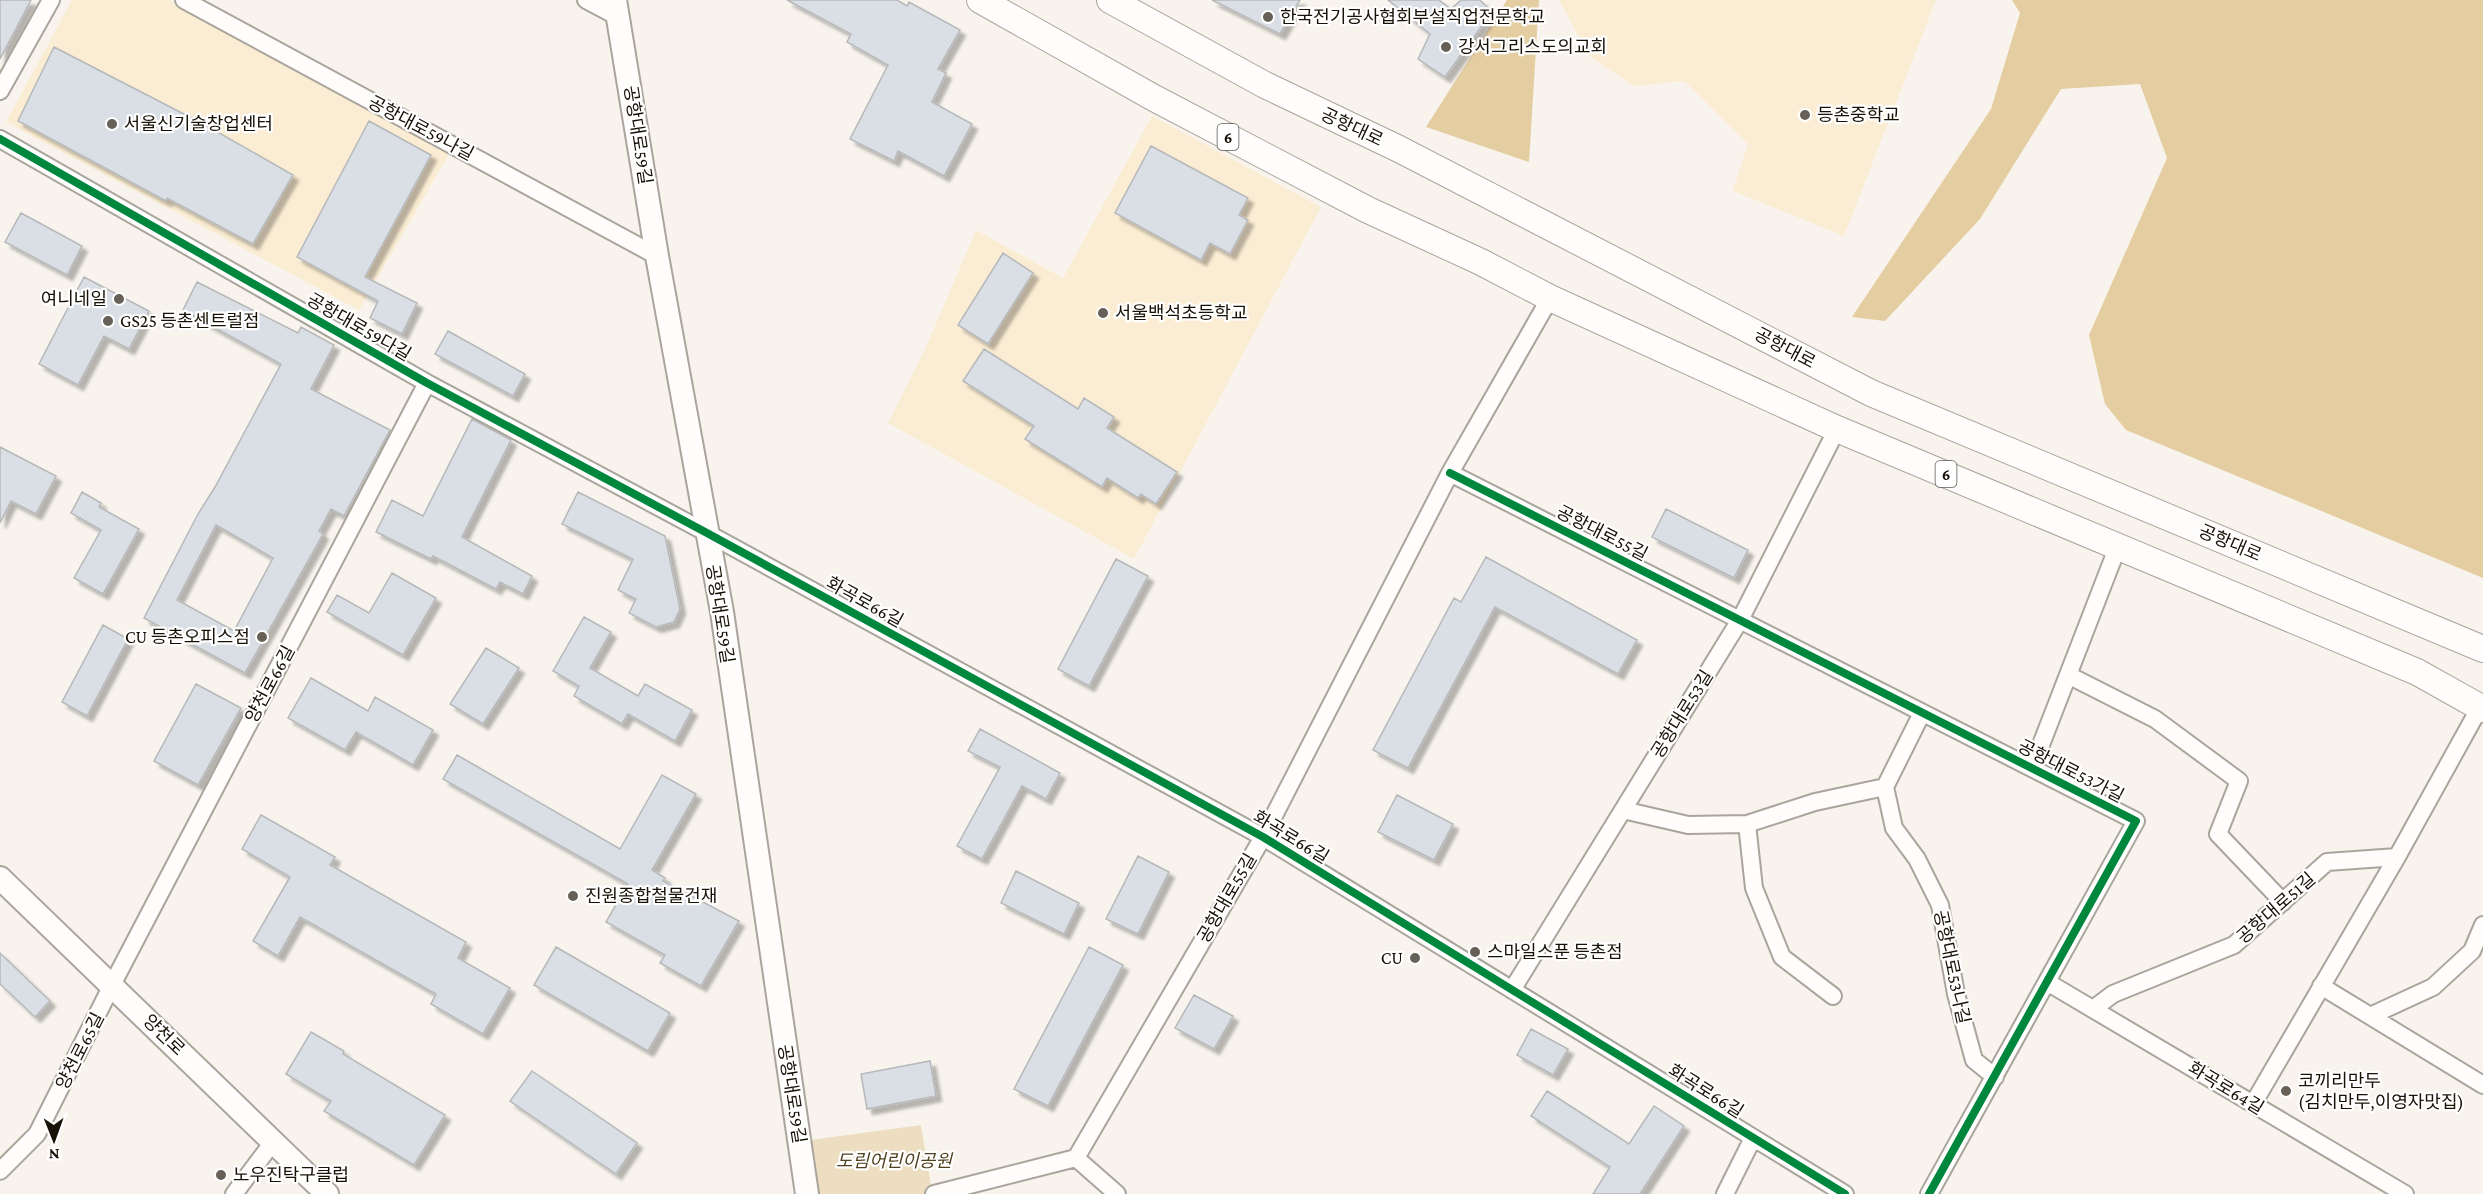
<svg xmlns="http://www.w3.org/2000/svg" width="2483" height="1194" font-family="'Crimson Pro','Noto Sans KR',serif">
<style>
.built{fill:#fbedd3}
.green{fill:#eddec2}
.forest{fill:#e4cda1}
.building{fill:#d9dfe5;stroke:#b6b8ba;stroke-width:1.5;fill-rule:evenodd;filter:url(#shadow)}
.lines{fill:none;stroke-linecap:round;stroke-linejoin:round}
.street-casing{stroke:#aaa59c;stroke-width:20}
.secondary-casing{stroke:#aaa59c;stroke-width:26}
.primary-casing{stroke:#aaa59c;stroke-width:28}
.street{stroke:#fefdfc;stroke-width:16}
.secondary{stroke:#fefdfc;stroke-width:22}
.primary{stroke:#fefdfc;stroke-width:26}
.cycleway-casing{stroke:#fff;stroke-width:11}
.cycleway{stroke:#00873e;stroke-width:8}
.poi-dot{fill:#666057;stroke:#fff;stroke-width:2}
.labels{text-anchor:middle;stroke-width:4.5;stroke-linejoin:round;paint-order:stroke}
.shield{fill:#fff;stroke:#5d5851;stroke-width:1.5}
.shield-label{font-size:16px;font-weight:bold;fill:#171106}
.poi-label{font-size:18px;fill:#171106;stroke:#fff;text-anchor:start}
.street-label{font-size:18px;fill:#171106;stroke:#fff}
.park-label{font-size:18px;font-style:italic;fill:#503f1f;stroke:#fff}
</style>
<defs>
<filter id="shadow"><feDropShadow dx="5.5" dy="5.5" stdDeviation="1.5" flood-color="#0004"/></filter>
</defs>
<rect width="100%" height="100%" fill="#f8f4ed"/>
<path class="built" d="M 72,0 L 170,0 L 450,152 L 359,310 L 6,122 Z
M 1559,0 L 1936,0 L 1844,236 L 1733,191 L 1748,144 L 1684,81 L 1634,86 L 1589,56 Z
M 1152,116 L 1321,207 L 1134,559 L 888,423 L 926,347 L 976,230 L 1063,278 Z"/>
<path class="green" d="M 921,1125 L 932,1192 L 925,1194 L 811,1194 L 803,1141 Z"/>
<path class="forest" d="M 1507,0 L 1539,0 L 1529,162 L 1426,127 Z
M 2012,0 L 2483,0 L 2483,578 L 2126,430 L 2105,404 L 2089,335 L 2167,158 L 2140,84 L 2061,89 L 1980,219 L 1885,321 L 1852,317 L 1991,109 L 2020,13 Z"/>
<path class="building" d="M 0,0 L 31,0 L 0,59 Z
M 787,0 L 897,0 L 907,6 L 909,2 L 960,30 L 938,69 L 946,73 L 932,102 L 972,124 L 944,176 L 898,151 L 894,161 L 850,139 L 888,65 L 847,42 L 851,34 Z
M 1212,0 L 1300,0 L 1280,34 Z
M 1388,0 L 1439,0 L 1451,9 L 1461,0 L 1480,0 L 1492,12 L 1445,77 L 1418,59 L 1430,34 Z
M 54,47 L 207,126 L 293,175 L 253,244 L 167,198 L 166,201 L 18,121 Z
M 369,121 L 431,155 L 365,277 L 417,303 L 402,334 L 370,318 L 378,301 L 297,257 Z
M 1151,146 L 1248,198 L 1239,215 L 1248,220 L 1230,254 L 1210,243 L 1201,260 L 1115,213 Z
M 21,213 L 82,246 L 67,275 L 5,242 Z
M 1003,253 L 1033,273 L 988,344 L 958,325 Z
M 84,277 L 149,311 L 129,349 L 104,336 L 78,385 L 39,364 Z
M 197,282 L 298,333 L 301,327 L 334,345 L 311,389 L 390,430 L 344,516 L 331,509 L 319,531 L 323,534 L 245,673 L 144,618 L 198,514 L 215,487 L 281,364 L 183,310 ZM 216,525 L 273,558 L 234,631 L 177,600 Z
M 448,331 L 525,374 L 513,396 L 435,354 Z
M 984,349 L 1078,409 L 1084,398 L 1114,417 L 1107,428 L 1177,472 L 1156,504 L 1141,494 L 1138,498 L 1107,478 L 1102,487 L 1025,439 L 1034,426 L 963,381 Z
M 472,419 L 511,440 L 462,537 L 532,576 L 523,594 L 500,582 L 496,589 L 433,556 L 431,559 L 376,532 L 392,500 L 423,516 Z
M 0,447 L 56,476 L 36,514 L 11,501 L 0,523 Z
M 82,492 L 101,503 L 99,507 L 139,529 L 103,594 L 74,578 L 101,530 L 71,513 Z
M 578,492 L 665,536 L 680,609 L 674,622 L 656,627 L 629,613 L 636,599 L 618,590 L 633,559 L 562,524 Z
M 1666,509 L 1748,550 L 1734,578 L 1652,537 Z
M 1486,557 L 1637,640 L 1618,674 L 1495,607 L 1408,768 L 1373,750 L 1454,598 L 1461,602 Z
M 1116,559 L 1148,576 L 1089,686 L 1058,669 Z
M 392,573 L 436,598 L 403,655 L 327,612 L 337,595 L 369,613 Z
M 584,617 L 611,632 L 590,668 L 638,696 L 645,684 L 692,710 L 675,741 L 628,714 L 622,724 L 574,696 L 579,686 L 553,671 Z
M 103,625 L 128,639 L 87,716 L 62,702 Z
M 486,648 L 519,668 L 483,724 L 450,704 Z
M 311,678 L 368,711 L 375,697 L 433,730 L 413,765 L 356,732 L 345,750 L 288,718 Z
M 196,684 L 241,708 L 198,785 L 154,761 Z
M 980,729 L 1060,773 L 1046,799 L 1022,786 L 982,859 L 957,846 L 1000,767 L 968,751 Z
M 457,755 L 620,849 L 662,775 L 696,794 L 652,870 L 665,878 L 663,881 L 739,921 L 701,986 L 660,963 L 665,955 L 606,922 L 628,884 L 443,779 Z
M 1397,795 L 1453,824 L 1434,860 L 1378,832 Z
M 261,815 L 335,857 L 330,865 L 466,942 L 458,958 L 510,988 L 483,1034 L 431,1004 L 436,994 L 300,917 L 278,956 L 253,941 L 290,877 L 242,849 Z
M 1138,856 L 1169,872 L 1138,934 L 1106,919 Z
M 1016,871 L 1079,903 L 1064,934 L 1001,903 Z
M 556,947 L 670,1013 L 648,1051 L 534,985 Z
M 1089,947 L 1123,965 L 1048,1106 L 1014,1089 Z
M 0,953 L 50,1001 L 35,1017 L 0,984 Z
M 1194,995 L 1233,1016 L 1214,1049 L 1175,1028 Z
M 1531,1029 L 1568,1049 L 1553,1075 L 1517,1055 Z
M 311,1032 L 344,1051 L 343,1054 L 445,1115 L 414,1165 L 324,1111 L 331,1101 L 286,1074 Z
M 930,1061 L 936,1096 L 867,1109 L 861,1074 Z
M 532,1071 L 637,1143 L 616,1174 L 510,1101 Z
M 1547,1091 L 1629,1144 L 1654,1106 L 1684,1126 L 1640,1194 L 1593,1194 L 1610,1167 L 1531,1116 Z"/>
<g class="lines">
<g class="street-casing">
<path id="street" d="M 184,0 L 657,256
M 586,0 L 618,17
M 0,91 L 51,0
M 0,139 L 427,383 L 707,533 L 1263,837 L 1845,1194
M 1450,473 L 2136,821 L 1929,1194
M 2068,675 L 2155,719 L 2239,781 L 2218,834 L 2283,902
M 2032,768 L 2118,546
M 1885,787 L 1922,713
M 1623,810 L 1688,825 L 1747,824 L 1815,802 L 1885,787 L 1894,828 L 1917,859 L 1940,905 L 1956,994 L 1974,1060 L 1995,1077
M 1747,824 L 1754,888 L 1782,957 L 1833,996
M 2047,982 L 2405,1194
M 2321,986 L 2483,1085
M 1512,990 L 1740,620 L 1837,429
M 2093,1009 L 2113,994 L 2234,945 L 2327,862 L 2397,857
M 2370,1016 L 2433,987 L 2472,951 L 2483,925
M 2253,1104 L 2397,857 L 2480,707
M 1076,1158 L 1263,837 L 1450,473 L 1550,298
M 1076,1158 L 1117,1194
M 0,1171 L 37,1134 L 112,985 L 427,383
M 234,1194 L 273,1142
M 934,1194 L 1076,1158
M 1725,1194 L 1753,1138"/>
</g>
<g class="secondary-casing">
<path id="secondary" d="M 615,0 L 657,256 L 722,612 L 807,1194
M 0,878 L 327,1194"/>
</g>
<g class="primary-casing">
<path id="primary" d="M 980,0 L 1154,98 L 1368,210 L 1481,262 L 1550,298 L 1837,429 L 2417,672 L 2483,709
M 1110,0 L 1265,85 L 1399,149 L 1871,393 L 2483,649"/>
</g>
<use href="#street" class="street"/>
<use href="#secondary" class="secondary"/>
<use href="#primary" class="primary"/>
<g class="cycleway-casing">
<path id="cycleway" d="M 0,139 L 427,383 L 707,533 L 1263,837 L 1845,1194
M 1450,473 L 2136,821 L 1929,1194"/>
</g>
<use href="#cycleway" class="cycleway"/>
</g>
<g class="poi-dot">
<circle cx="1268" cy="17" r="6"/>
<circle cx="1446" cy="47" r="6"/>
<circle cx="1805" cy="115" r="6"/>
<circle cx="112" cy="124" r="6"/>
<circle cx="119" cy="299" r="6"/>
<circle cx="1103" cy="313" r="6"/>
<circle cx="108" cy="321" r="6"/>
<circle cx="262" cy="637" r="6"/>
<circle cx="573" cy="896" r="6"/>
<circle cx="1475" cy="952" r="6"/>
<circle cx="1415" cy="958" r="6"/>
<circle cx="2286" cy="1091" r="6"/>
<circle cx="221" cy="1175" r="6"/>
</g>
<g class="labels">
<g class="shield">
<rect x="1217.5" y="124" width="21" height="26" rx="4.5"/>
<rect x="1935.5" y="461" width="21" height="26" rx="4.5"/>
</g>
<g class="shield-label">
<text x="1228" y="143">6</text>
<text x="1946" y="480">6</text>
</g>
<g class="poi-label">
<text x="1280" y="23">한국전기공사협회부설직업전문학교</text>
<text x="1458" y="53">강서그리스도의교회</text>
<text x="1817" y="121">등촌중학교</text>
<text x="124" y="130">서울신기술창업센터</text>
<text x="107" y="305" text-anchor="end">여니네일</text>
<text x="1115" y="319">서울백석초등학교</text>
<text x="120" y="327">GS25 등촌센트럴점</text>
<text x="250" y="643" text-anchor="end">CU 등촌오피스점</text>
<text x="585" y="902">진원종합철물건재</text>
<text x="1487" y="958">스마일스푼 등촌점</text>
<text x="1403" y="964" text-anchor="end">CU</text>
<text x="2298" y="1087">코끼리만두<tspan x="2298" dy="21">(김치만두,이영자맛집)</tspan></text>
<text x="233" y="1181">노우진탁구클럽</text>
</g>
<g class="street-label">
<text transform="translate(1352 127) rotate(25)" y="6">공항대로</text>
<text transform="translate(421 128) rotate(28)" y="6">공항대로59나길</text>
<text transform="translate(638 135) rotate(81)" y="6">공항대로59길</text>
<text transform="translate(359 327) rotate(30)" y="6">공항대로59다길</text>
<text transform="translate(1785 348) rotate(28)" y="6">공항대로</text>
<text transform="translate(1602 533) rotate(27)" y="6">공항대로55길</text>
<text transform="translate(2230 543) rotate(23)" y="6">공항대로</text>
<text transform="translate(865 602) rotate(29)" y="6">화곡로66길</text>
<text transform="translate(720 614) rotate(81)" y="6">공항대로59길</text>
<text transform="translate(270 684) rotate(-62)" y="6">양천로66길</text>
<text transform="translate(1682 714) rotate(-58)" y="6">공항대로53길</text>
<text transform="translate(2071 771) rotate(27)" y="6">공항대로53가길</text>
<text transform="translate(1291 837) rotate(31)" y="6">화곡로66길</text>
<text transform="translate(1227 898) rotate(-60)" y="6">공항대로55길</text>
<text transform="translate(2276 908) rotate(-41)" y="6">공항대로51길</text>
<text transform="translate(1952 967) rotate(78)" y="6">공항대로53나길</text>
<text transform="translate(164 1035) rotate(44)" y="6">양천로</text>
<text transform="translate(80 1051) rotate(-63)" y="6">양천로65길</text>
<text transform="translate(2226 1088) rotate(31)" y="6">화곡로64길</text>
<text transform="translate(1706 1091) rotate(32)" y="6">화곡로66길</text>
<text transform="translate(792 1094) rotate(81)" y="6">공항대로59길</text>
</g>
<g class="park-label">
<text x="894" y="1167">도림어린이공원</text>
</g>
</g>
<g transform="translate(54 1140) rotate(179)" stroke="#ffffff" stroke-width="4.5" paint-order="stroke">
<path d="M0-4.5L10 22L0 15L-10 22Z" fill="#171106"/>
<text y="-9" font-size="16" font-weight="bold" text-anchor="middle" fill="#171106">N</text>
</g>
</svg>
